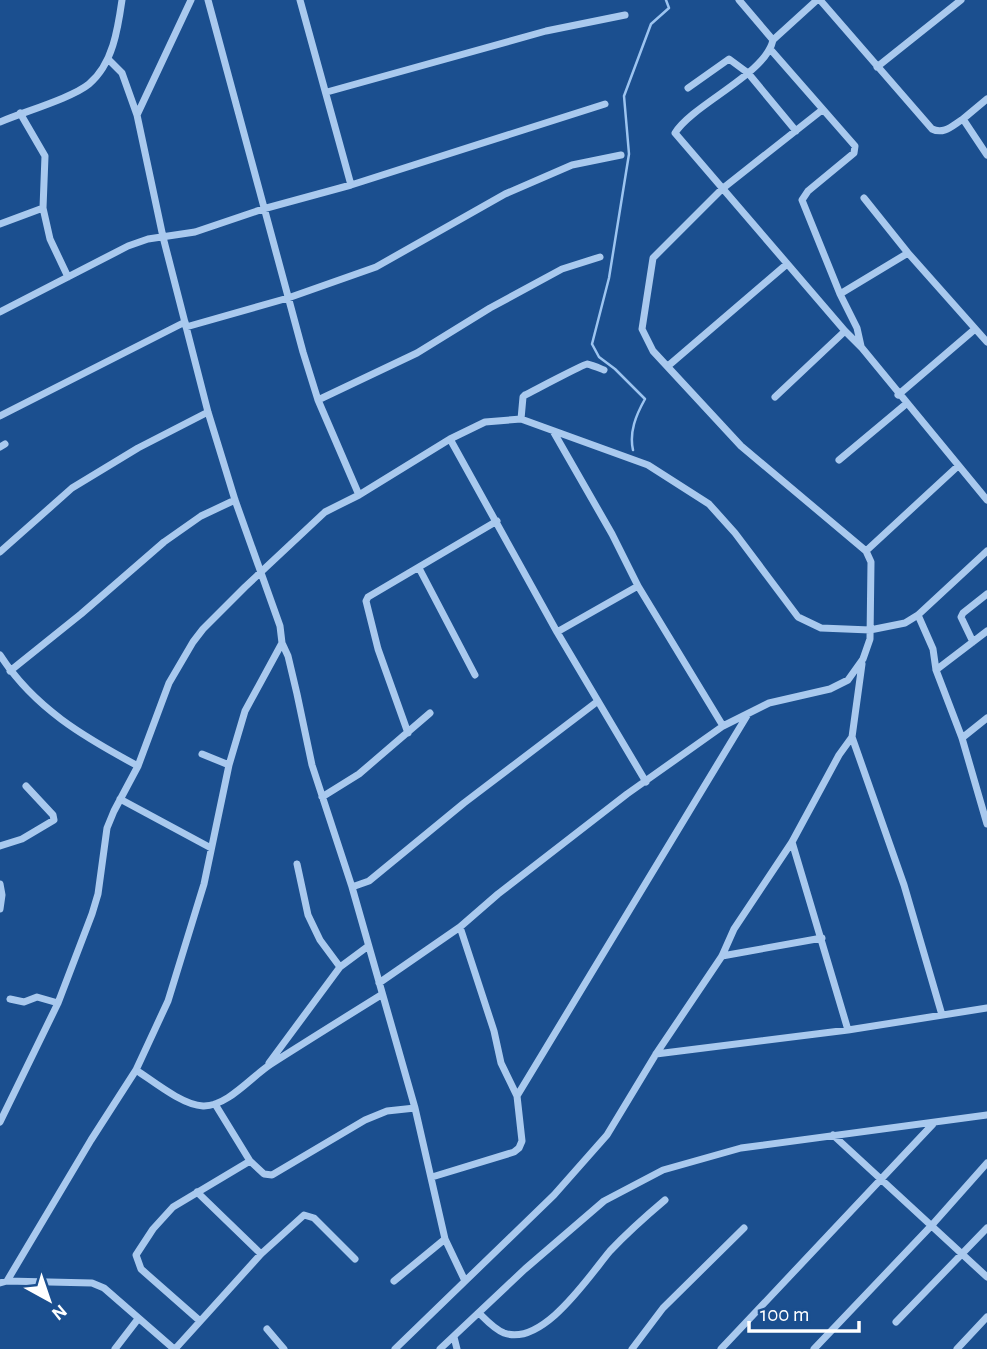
<svg xmlns="http://www.w3.org/2000/svg" width="987" height="1349" font-family="'Alegreya Sans',sans-serif">
<style>
.lines{fill:none;stroke-linecap:round;stroke-linejoin:round}
.stream{stroke:#9cc4f0;stroke-width:2.5}
.minor{stroke:#a9c9ee;stroke-width:7}
</style>
<rect width="100%" height="100%" fill="#1b4f8f"/>
<g class="lines">
<path class="stream" d="M 633,450 C 629,432 636,415 645,399 L 615,369 L 599,357 L 592,344 L 609,278 L 629,154 L 624,96 L 651,24 L 669,8 L 666,0"/>
<path class="minor" d="M 208,0 L 303,352 L 318,400 L 359,495
M 300,0 L 351,185
M 739,0 L 773,40
M 817,0 L 773,40 C 766,74 693,104 675,133 L 845,331 L 862,348 L 987,500
M 820,0 L 932,129 C 944,135 953,125 963,119 L 987,155
M 771,50 L 855,146 L 854,153 L 808,191 L 802,200 L 840,294 L 857,328 L 861,346
M 108,59 L 122,73 L 137,115 L 163,237 L 208,412 L 235,500 L 280,626 L 282,643 L 288,656 L 297,694 L 312,765 L 352,887 L 415,1108 L 445,1239 L 465,1281
M 877,67 L 961,0
M 688,88 L 729,59 L 748,73 L 796,131
M 327,92 L 546,31 L 625,15
M 20,113 L 45,156 L 43,208
M 137,115 L 191,0
M 963,119 L 987,99
M 0,122 C 23,112 72,98 89,84 C 113,64 118,28 122,0
M 864,198 L 908,253 L 987,342
M 0,224 L 43,208 L 50,239 L 68,277
M 840,294 L 908,253
M 0,312 L 128,246 L 148,239 L 195,232 L 263,209 L 351,185 L 605,104
M 186,327 L 288,298 L 376,267 L 505,194 L 572,165 L 621,155
M 668,366 L 787,264
M 898,395 L 975,329
M 775,397 L 845,331
M 318,400 L 417,353 L 490,308 L 562,269 L 600,257
M 0,416 L 185,322
M 521,419 L 523,397 L 525,395 C 533,391 584,364 587,364 C 592,365 599,368 604,370
M 553,431 L 612,534 L 638,586 L 723,726
M 450,439 L 557,632 L 646,782
M 0,447 L 5,444
M 839,460 L 906,404
M 866,551 L 958,466
M 0,552 L 72,488 L 138,448 L 208,412
M 419,568 L 475,675
M 918,615 L 933,649 L 936,670 L 962,738 L 987,824
M 557,632 L 638,586
M 973,642 L 961,617 L 963,613 L 987,594
M 0,655 C 34,708 84,737 138,766
M 936,670 L 987,631
M 10,671 L 81,614 L 164,542 L 201,516 L 235,500
M 408,733 L 378,649 L 366,601 L 368,597 L 497,521
M 852,737 L 904,885 L 942,1015
M 962,738 L 987,718
M 202,754 L 229,765
M 322,797 L 359,774 L 430,713
M 120,799 L 211,848
M 792,842 L 848,1030
M 0,846 L 22,839 L 54,820 L 53,815 L 26,786
M 297,864 L 308,915 L 320,940 L 340,967
M 0,884 L 2,895 L 0,909
M 352,887 L 369,881 L 464,803 L 598,701
M 722,956 L 822,938
M 379,983 L 460,927 L 498,894 L 627,794 L 723,726 L 769,703 L 830,689 L 848,680 L 863,659 L 870,639 L 871,562 L 866,551 L 741,446 L 653,351 L 642,329 L 653,258 L 722,189 L 822,110
M 10,999 L 24,1002 L 37,997 L 58,1003
M 656,1054 L 848,1030 L 987,1008
M 269,1063 L 340,967 L 367,947
M 136,1070 C 153,1081 182,1105 203,1106 C 227,1107 252,1076 271,1064 C 307,1041 344,1018 381,995
M 517,1096 L 748,714
M 215,1104 L 250,1161 L 264,1174 L 272,1175 L 365,1120 L 387,1111 L 415,1108
M 0,1122 L 58,1003 L 92,914 L 98,894 L 107,828 L 114,811 L 138,766 L 169,683 L 193,642 L 203,629 L 245,587 L 325,512 L 359,495 L 450,439 L 485,422 L 521,419 L 648,465 L 709,504 L 735,533 L 798,617 L 821,628 L 870,630 L 905,623 L 918,615 L 987,551
M 833,1135 L 987,1277
M 432,1177 L 514,1152 L 519,1148 L 522,1141 L 517,1096 L 501,1063 L 494,1031 L 460,927
M 197,1192 L 261,1254
M 7,1281 L 91,1140 L 136,1070 L 168,1001 L 204,884 L 229,765 L 245,711 L 282,643
M 394,1281 L 445,1239
M 0,1283 L 7,1281 L 92,1283 L 104,1288 L 174,1349
M 479,1313 C 486,1320 494,1329 504,1333 C 543,1347 589,1276 610,1251 C 627,1233 646,1216 665,1200
M 200,1321 L 141,1269 L 136,1255 L 153,1229 L 173,1207 L 250,1161
M 896,1322 L 987,1228
M 267,1329 L 284,1349
M 454,1337 L 457,1349
M 115,1349 L 138,1319
M 175,1349 L 261,1254 L 304,1215 L 314,1218 L 355,1259
M 395,1349 L 554,1195 L 607,1135 L 656,1054 L 722,956 L 734,929 L 792,842 L 839,755 L 852,737 L 862,664
M 440,1349 L 525,1269 L 604,1201 L 663,1170 L 741,1148 L 987,1115
M 632,1349 L 663,1308 L 744,1228
M 721,1349 L 933,1124
M 814,1349 L 932,1225 L 987,1163
M 957,1349 L 987,1317"/>
</g>
<g transform="translate(49 1300) rotate(140)" stroke="#1b4f8f" stroke-width="5" paint-order="stroke">
<path d="M0-5L12 26L0 18L-12 26Z" fill="#ffffff"/>
<text y="-10" font-size="19" font-weight="bold" text-anchor="middle" fill="#ffffff">N</text>
</g>
<path d="M749 1321v10h110v-10" fill="none" stroke="#ffffff" stroke-width="3.5"/>
<text x="760" y="1321" font-size="21" fill="#ffffff" stroke="#1b4f8f" stroke-width="5" paint-order="stroke">100 m</text>
</svg>
